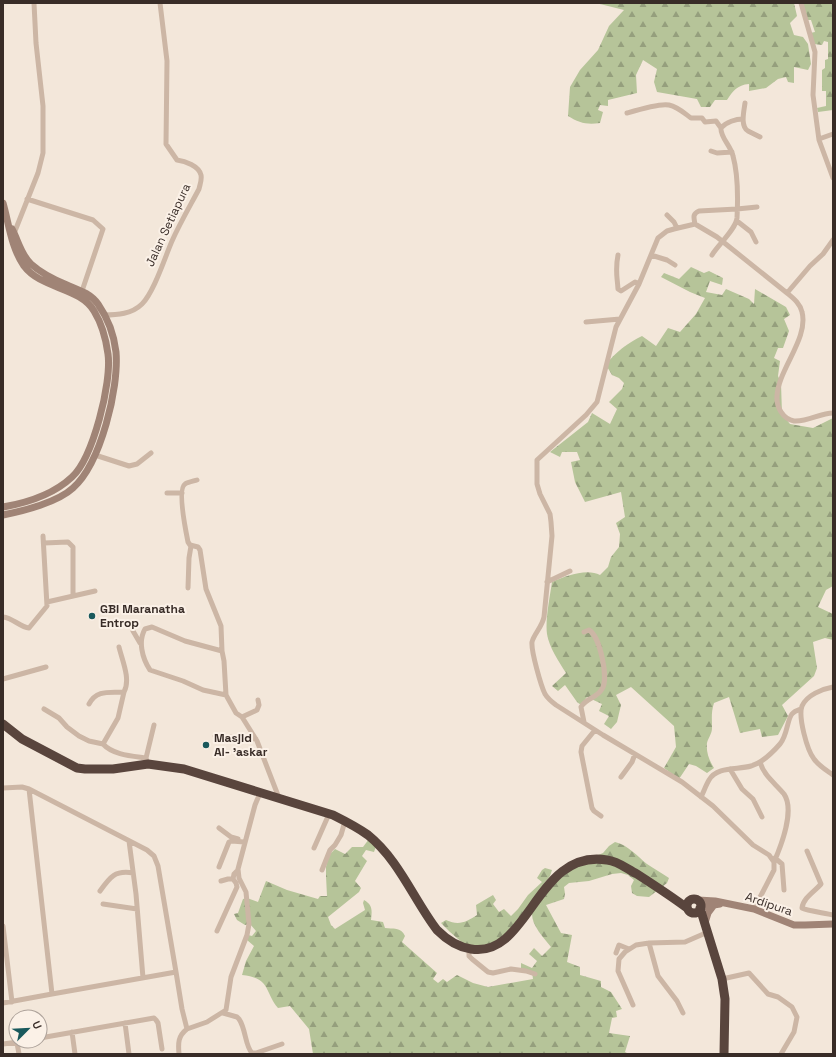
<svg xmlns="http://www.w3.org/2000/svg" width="836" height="1057" font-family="'Space Grotesk',sans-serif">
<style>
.forest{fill:url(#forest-firs)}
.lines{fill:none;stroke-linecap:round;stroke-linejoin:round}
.street{stroke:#ccb6a5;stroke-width:5}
.secondary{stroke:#a08476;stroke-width:7}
.highway{stroke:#59453d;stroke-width:9}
.poi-dot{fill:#19595c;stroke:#fbf1e7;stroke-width:1.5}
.labels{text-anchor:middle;stroke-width:4;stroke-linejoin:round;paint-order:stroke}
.street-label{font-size:12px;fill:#382c27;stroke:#fbf1e7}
.poi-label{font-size:12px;font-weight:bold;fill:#382c27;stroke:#fbf1e7;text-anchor:start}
</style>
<defs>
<pattern id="forest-firs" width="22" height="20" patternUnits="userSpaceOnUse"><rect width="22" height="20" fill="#b6c499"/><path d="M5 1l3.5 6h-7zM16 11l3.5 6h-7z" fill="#959f7d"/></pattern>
</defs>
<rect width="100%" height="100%" fill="#f3e7da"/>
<path class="forest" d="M 596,3 L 794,3 L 797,16 L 790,23 L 794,35 L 803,37 L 808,44 L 811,64 L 808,70 L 794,67 L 794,83 L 788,82 L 786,77 L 778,79 L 766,88 L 749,91 L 749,84 C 737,85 733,91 727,100 L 715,100 L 710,107 L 701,107 L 697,99 L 657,92 L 654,82 L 657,69 L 643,60 L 636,75 L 637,93 L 608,100 L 608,106 L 600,105 L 598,110 L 603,112 L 600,123 C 587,125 579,123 568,116 L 570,87 L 580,70 L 598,50 L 609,26 L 624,10 Z
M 801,3 L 833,3 L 833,110 L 818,112 L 817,108 L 826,106 L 826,91 L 822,91 L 822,70 L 825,68 L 825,60 L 828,59 L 828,42 L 824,41 L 822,45 L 814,44 L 810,33 L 815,32 L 811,20 L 807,20 Z
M 691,267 L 704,273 L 709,271 L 723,278 L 722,285 L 710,281 L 706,292 L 722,295 L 726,289 L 749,299 L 754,304 L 755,289 L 786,307 L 790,315 L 784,319 L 789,331 L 783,348 L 778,348 L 774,358 L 780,361 L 778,376 L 781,383 L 782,414 L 790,424 L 813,428 L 833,418 L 833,586 L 826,590 L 818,607 L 833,614 L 833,640 L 825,638 L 813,642 L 817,668 L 814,676 L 782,705 L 788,716 L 778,735 L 762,737 L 760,729 L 740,733 L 729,697 L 714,703 C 711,712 712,719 712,728 C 712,734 708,738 707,743 C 706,752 709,760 714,768 L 707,773 L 696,766 L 689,764 L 679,779 L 664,768 L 676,747 L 674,726 L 631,687 L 616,695 L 621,705 L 617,722 L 611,729 L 604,724 L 609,716 L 599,711 L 602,704 L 587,697 L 581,705 L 577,702 L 565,685 L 558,691 L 552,686 L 566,673 C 559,662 549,647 547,634 C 545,620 550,596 552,582 C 565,576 587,568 600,575 L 608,567 L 611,557 L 619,547 L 620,534 L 616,523 L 625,517 L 621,492 L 585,502 L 575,482 L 571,462 L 580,460 L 577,452 L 562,452 L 560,457 L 550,452 L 588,422 L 592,413 L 610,424 L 617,409 L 609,402 L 622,389 L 624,383 L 619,378 L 612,375 L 606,365 C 614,353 629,342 642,336 L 656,346 L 668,328 L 680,332 L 696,314 L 705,298 L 690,292 L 661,277 L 664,273 L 679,279 Z
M 369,839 L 376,846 L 374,852 L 366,850 L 362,856 L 367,861 L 355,881 L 361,888 L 359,892 L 328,917 L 331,925 L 335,929 L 365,910 L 363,903 L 364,900 C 373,905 372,911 371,920 L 383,922 L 385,928 C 393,929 401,927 405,936 L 402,942 L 437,973 L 433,979 L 438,983 L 443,979 L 447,982 L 457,975 L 473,983 L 488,987 L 533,979 L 532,972 L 521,969 L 521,963 L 532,968 L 537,961 L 529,954 L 534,948 L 542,956 L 551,947 C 544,938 532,926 532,914 L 512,932 L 487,947 L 465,945 L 450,932 L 441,923 L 446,920 C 459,926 466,922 477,915 L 476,905 L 493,895 L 496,900 L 493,904 L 499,912 L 504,909 L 511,916 L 518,909 L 528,895 L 542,882 L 537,878 L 542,870 L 545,868 L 552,870 L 550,876 L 544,884 L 558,871 L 603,853 L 609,846 L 615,842 C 628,845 637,856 647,864 C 654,869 662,873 669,878 L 667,883 L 649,897 L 637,896 L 632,893 L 631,886 L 634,880 L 628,875 L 621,873 L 612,874 L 589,881 L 569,883 L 564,887 L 565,894 L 564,899 L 546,905 L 561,933 L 572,935 L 567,962 L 580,967 L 580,975 L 601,981 L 601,987 L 611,992 L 622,1009 L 616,1011 L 617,1017 L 612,1018 L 609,1033 L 630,1036 L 625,1052 L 629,1054 L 313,1054 L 309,1029 L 290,1006 L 278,1008 C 264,991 271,978 242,975 L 246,961 L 254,946 L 247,940 L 248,935 L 252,936 L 256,931 L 250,924 L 245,925 L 237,920 L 234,914 L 238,913 L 243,899 L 247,898 L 258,902 L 266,881 L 287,890 L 318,899 L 320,896 L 327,896 L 326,876 L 326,867 L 328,856 L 335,849 L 345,854 L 352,847 L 363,847 Z"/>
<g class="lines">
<path class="street" d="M 801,3 L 815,52 L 813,95 L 819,140 L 833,178
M 745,103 C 744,111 740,126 748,131 C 752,133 756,135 760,137
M 627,113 C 637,110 660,103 669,105 C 678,107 684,113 691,118 L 702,118 L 705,122 L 716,121 L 721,128
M 819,139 L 833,134
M 711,151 L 717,153 L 732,152
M 27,199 L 93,220 L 103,229 L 82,291
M 667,215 L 674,222 L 677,228
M 737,221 L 751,232 L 756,242
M 695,224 C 694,218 692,214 699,211 L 737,209 L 757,207
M 13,236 L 38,173 L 43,153 L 43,106 L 36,43 L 34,3
M 833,240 L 823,254 L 810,266 L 787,293 C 793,298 800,303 802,312 C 809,338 778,370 777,396 C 776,407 783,419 794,421 C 808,422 820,413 833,413
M 618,255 C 615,270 617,275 618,289 L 621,291 L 635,282 L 639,284
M 651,255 L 667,260 L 675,265
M 712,255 C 718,245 736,229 737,218 C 738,199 738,174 733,156 C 731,146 720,137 721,128 C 726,122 736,119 743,119
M 104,315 C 117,315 132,314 142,304 C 154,292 165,257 172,241 C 180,223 190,206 199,189 C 200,184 202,180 201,175 C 199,166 185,161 177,160 L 166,144 L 167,61 L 160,3
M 586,322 L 620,319
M 95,455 L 129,466 L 137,464 L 151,453
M 197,480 C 194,481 188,482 185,484 C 177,489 186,532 188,542 L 190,545 L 198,547 L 200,550 L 206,589 L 221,626 L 222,651 L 224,661 L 226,695 L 236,713 L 242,717 L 257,741 L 279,798
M 167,493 L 182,493
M 44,543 L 68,542 L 73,547 L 73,596
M 547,582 L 570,571
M 188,588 L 189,558 L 191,546
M 47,602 L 95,591
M 3,617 C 13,618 20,627 29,628 L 47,606 L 43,536
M 133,631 L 140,643
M 584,632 L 589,630 C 600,636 609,679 602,689 C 597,698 586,698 581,707 L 584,722
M 222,651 L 185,641 L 152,627 L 145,629 C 138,641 142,658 150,670 L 183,681 L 203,690 L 226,695
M 3,679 L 46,667
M 833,687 C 822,689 807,695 802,706 C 798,717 807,750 814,759 C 819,766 826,770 833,775
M 124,692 L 118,718 L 103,744 C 113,755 132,756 146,758 L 148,764
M 89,704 C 97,689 110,693 124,692 C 131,679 122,660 119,647
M 44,709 L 59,718 L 67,727 L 79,736 L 89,741 L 103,744
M 242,717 L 257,710 L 259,705 L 258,700
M 595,730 L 582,746 L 581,752 L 592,808 L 594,811 L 601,816
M 215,736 L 256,739
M 146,758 L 154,725
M 760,762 C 764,776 775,783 784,794 C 795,810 781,846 774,862
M 730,769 L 742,789 L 753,799 L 762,817
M 621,777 L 632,762 L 635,754
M 3,788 L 22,787 L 29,789 L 147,850 L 154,856 L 158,866 L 176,972 L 52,994
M 701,797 C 704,791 706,785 709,780 C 717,766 738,770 751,766 C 762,763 773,752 780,744 C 788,735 787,717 793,713 C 795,711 799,710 801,709
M 219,828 L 231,837 L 238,839
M 129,841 L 136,894 L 143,978
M 314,848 L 329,814
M 807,851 L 821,884 C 815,891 803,898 802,908 C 807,911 826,913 833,915
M 775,858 L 782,864 L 784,890
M 219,867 L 229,842 L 232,841 L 244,842
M 322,870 L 330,850 L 335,845 L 341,835 L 345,821
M 221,881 L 228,879 L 233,879
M 100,891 C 110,877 115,870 133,873
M 103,904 L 137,909
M 754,909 L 774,870 L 774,862 L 769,855 L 753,845 L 713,806 L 682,782 L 603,735 L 556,705 C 552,702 548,699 545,694 C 541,686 531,651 532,642 C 534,634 542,627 544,617 L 552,536 L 551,522 L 550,514 L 540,494 L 537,484 L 537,460 L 586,415 L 597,402 L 616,327 L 639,284 L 658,238 L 667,231 L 674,229 L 695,224 L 717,237 L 787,293
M 3,926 L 12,1002
M 217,931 L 237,887 L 236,883 L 233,879 L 234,874 L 237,871
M 649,943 L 658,976 L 677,1001 L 683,1013
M 469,949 L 469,956 L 472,959 L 488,972 L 493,973 L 511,969 L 526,971 L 535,974
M 616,953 L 619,945 L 629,949
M 176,972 L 182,1009 L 187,1029 L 207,1022 L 226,1010 L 231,977 L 247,935 L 249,924 L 246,892 L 239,878 L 238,869 L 255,805 L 260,793
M 722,979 L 749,973 L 768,994 L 778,997 L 792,1007 L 797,1017 L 794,1032 L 781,1054
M 3,1003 L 52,994 L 29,789
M 633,1005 L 618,971 L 619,959 L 625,952 L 636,945 L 649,943 L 685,942 L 708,932
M 223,1013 L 237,1017 L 239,1019 C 246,1029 245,1046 252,1053 L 256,1053 L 282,1044
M 125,1023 L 129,1054
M 72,1032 L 75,1054
M 40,1038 L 154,1018 L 156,1020 L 158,1023 L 162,1049
M 17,1043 L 19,1054
M 3,1044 L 26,1041
M 179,1054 C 178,1043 178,1036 187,1029"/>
<path class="secondary" d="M 3,203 C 9,224 11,247 24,266 C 41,289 80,287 94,311 C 102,324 106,339 108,354 C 112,382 93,458 72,477 C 54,494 26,503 3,507
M 3,515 C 24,511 58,502 73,488 C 101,463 119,388 116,352 C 114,335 107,317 98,304 C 90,293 79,290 67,285 C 55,280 41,273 31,264 C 21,255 18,240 12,229
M 698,900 L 715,901 L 754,909 L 794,925 L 805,925 L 833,924
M 701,907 L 720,904
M 705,923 L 708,913 L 714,905"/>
<path class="highway" d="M 3,724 L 22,739 L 77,768 L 85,769 L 113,769 L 148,764 L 184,769 L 333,815 C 345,821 357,827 368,835 C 399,860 414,900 437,930 C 447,940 457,947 471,949 C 529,959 536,848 607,860 C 618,861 627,869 637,874 C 654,885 671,896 687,908
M687 906a7 7 0 1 1 14 0a7 7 0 1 1-14 0Z
M 700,908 L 722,979 L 725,999 L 724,1054"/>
</g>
<g class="poi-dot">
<circle cx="92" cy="616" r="4"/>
<circle cx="206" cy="745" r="4"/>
</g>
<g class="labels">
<g class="street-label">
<text transform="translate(168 225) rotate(-65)" y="4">Jalan Setiapura</text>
<text transform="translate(769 904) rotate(19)" y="4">Ardipura</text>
</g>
<g class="poi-label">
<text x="100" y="613">GBI Maranatha<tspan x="100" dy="14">Entrop</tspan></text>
<text x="214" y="742">Masjid<tspan x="214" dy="14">Al- 'askar</tspan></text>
</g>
</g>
<rect width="836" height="1057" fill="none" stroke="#382c27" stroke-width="8"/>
<g transform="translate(28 1029) rotate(66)"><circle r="19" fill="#fbf1e7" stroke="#ada29a"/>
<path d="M0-3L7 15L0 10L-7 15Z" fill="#19595c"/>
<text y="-6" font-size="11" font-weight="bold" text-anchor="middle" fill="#382c27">U</text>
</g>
</svg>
